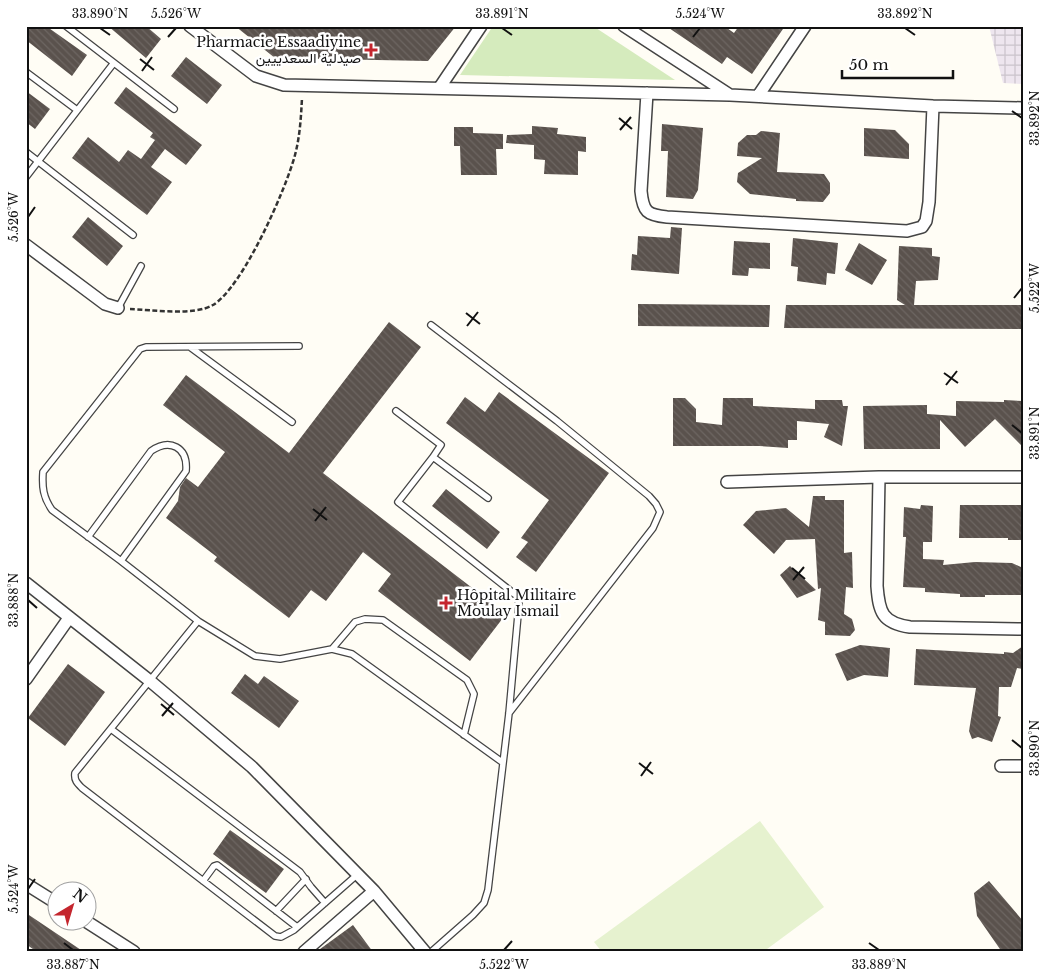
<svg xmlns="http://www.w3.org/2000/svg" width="1049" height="978" font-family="'Libre Baskerville',Vazirmatn,serif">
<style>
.industrial{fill:url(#industrial-grid)}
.grass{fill:#d5ebbd}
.pitch{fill:#e6f2cf}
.building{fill:url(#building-back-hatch)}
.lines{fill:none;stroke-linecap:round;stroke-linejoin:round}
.lane-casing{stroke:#444;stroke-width:8}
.street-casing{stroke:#444;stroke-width:14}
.path{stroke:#333;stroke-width:2.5;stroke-dasharray:5 2.5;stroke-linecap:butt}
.lane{stroke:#fff;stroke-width:5.5}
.street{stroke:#fff;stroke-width:11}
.ticks{fill:none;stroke:#111;stroke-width:2}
.poi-dot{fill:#c4262e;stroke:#fff;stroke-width:2}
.labels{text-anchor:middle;stroke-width:5;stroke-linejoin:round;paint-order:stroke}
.poi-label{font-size:14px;fill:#111;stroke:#fff;text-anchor:end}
.neatline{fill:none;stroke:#111;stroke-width:2}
.ticks-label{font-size:12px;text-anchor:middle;fill:#111}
</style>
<defs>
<pattern id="industrial-grid" width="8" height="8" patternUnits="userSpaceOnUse" patternTransform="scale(1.25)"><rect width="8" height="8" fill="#eee6ef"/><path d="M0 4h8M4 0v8" fill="none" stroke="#cbc4cc"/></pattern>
<pattern id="building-back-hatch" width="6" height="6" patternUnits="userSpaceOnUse" patternTransform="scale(1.25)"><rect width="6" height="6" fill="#5a524d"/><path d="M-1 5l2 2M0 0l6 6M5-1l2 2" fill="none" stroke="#6d6662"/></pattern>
</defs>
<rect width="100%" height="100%" fill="#fffdf5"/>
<path class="industrial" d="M 989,26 L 1023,26 L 1023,84 L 1003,83 Z"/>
<path class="grass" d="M 493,26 L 593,26 L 675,80 L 460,75 Z"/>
<path class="pitch" d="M 760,821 L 824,907 L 763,952 L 602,952 L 594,942 Z"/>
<path class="building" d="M 26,26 L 46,26 L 87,55 L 72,76 L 26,40 Z
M 108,26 L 146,26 L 161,39 L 146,58 Z
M 235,26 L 456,26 L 428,61 L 275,58 Z
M 666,26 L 724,26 L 734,33 L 739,26 L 785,26 L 752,74 L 727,57 L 722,64 Z
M 186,57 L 222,85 L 207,104 L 171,76 Z
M 126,87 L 202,145 L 186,165 L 165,149 L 151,167 L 172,182 L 147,215 L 72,158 L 88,137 L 119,162 L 128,150 L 141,159 L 155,140 L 150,137 L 153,133 L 114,103 Z
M 26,91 L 50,109 L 35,129 L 26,122 Z
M 662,124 L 703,128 L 698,190 L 693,199 L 666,197 L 668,151 L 661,151 Z
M 532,126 L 558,128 L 557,134 L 586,137 L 586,152 L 578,151 L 578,175 L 544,174 L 545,160 L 534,159 L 534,145 L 506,143 L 507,135 L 532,134 Z
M 454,127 L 473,127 L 473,133 L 503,134 L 503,149 L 496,149 L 497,175 L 461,175 L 460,146 L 454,146 Z
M 864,128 L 895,130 L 909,144 L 909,159 L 864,156 Z
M 761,131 L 780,133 L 777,172 L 824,174 L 830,183 L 830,193 L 823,202 L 796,201 L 796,199 L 750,194 L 737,182 L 738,173 L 762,158 L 737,156 L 738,143 L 747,135 L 756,135 Z
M 88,217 L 123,246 L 107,266 L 72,237 Z
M 671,227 L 682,228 L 679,274 L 631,270 L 632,254 L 637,255 L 638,236 L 670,238 Z
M 793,238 L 838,243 L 835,274 L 827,273 L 826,285 L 797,281 L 798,267 L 791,266 Z
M 734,241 L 770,243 L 770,269 L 749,268 L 748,276 L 732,275 Z
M 859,243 L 887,260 L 872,285 L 845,270 Z
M 899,246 L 932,248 L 932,256 L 940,257 L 938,280 L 916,281 L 914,305 L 1023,305 L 1023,329 L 784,328 L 786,305 L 905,305 L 897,300 Z
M 638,304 L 770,305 L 769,327 L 638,326 Z
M 389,322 L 421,347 L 323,473 L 506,614 L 470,661 L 378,591 L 391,574 L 363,552 L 326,601 L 311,590 L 289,618 L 214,561 L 217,557 L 166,518 L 178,501 L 180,487 L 186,478 L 198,487 L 225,452 L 163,405 L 186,375 L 289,453 Z
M 499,392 L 609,473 L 536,572 L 516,557 L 528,542 L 521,538 L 549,500 L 446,423 L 465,397 L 485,412 Z
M 673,398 L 685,398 L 696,409 L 696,422 L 722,425 L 723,398 L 753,398 L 753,406 L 815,409 L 815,400 L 842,400 L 843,406 L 848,406 L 842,446 L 824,437 L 829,424 L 797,421 L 797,440 L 788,440 L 788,448 L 759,446 L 673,446 Z
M 1004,400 L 1023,401 L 1023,447 L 995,419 L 965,447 L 940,420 L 940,449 L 864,449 L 863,406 L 927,405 L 927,414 L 956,416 L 956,401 L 1004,402 Z
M 446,489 L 500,532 L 487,549 L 432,506 Z
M 813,496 L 825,496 L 825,500 L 844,500 L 844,553 L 852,552 L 853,588 L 846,587 L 844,614 L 852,619 L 855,630 L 850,636 L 825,635 L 825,622 L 818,620 L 821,588 L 818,589 L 815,539 L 786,540 L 774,554 L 743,525 L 756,511 L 786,508 L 809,527 Z
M 921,505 L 933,506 L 932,542 L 923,542 L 923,559 L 944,560 L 943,565 L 975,562 L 1012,563 L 1023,568 L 1023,595 L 985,595 L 985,597 L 960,597 L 960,594 L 925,592 L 925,588 L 903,587 L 906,537 L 903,537 L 904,507 L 920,509 Z
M 960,505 L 1023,505 L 1023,540 L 1008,540 L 1008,538 L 959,538 Z
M 790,566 L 816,590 L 797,598 L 780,575 Z
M 860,645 L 890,648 L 888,677 L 864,675 L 847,681 L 835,654 Z
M 1023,646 L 1023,669 L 1017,668 L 1011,687 L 999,687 L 998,716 L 1001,717 L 992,742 L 978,737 L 972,739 L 969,731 L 976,688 L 914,685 L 916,649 L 1004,654 L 1004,652 L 1013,653 Z
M 68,664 L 105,692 L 65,746 L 28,718 Z
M 245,674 L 258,684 L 264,676 L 299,701 L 279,728 L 231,693 Z
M 230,830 L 284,869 L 266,893 L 213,854 Z
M 989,881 L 1023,921 L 1023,952 L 1002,952 L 977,916 L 974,893 Z
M 26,913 L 84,952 L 37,952 L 26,944 Z
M 353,925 L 373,952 L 316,952 Z"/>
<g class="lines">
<g class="lane-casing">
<path id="lane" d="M 66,26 L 174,109
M 26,72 L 77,110
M 26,152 L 133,235
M 26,177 L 113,64
M 118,308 L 141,266
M 431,325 L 557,421 L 649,496 L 656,504 L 660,512 L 653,528 L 509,713
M 190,347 L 292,422
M 396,411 L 441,445 L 433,457
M 88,537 L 151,451 C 170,438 188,447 186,471 L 121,561
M 198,621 L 121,561 L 52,510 C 43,497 42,487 43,472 L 140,349 L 146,347 L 299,346
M 332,649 L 355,622 L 365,619 L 383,620 L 467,680 L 474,694 L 464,735
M 111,729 L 300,872 L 311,887 L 325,903
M 358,874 L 294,930 L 281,937 L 275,936 L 82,788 C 77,783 74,780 75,773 L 198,621 L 255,656 L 280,659 L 332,649 L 352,654 L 502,762
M 203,881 L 214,866 L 217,865 L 297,927
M 276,911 L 306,879
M 431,952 L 473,915 L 484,903 L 488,890 L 509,713 L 519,604 L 517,596 L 398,502 L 433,457 L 488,498"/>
</g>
<g class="street-casing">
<path id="street" d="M 190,26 L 256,76 L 284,85 L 730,95 L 933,106 L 1023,108
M 624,26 L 730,95
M 440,87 L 481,26
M 647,93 L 641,191 C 643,212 647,215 667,217 L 907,231 L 922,227 L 926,221 L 929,202 L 933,106
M 758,96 L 805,26
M 26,245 L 105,304 L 118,308
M 879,477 L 877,586 C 879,612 882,623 910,627 L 1023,629
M 727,482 L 879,477 L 1023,477
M 26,583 L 150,681 L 252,767 L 374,891 L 425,952
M 26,679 L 69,618
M 1001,766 L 1023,766
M 26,884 L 58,904
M 84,920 L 134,952
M 304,952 L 374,891"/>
</g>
<path class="path" d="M 130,309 C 152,310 194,316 213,305 C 243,287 286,189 295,155 C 300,136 301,117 302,98"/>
<use href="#lane" class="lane"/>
<use href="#street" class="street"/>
</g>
<path class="ticks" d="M 100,28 L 110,35M 502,28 L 512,35M 905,28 L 915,35M 168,37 L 176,28M 693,37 L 700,28M 140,59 L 154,70M 142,71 L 152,57M 1012,111 L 1022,118M 619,118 L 632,129M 620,130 L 631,117M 28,217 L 35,207M 1014,298 L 1022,288M 466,313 L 480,324M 467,326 L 478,312M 944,373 L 958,383M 946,385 L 957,371M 1012,425 L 1022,433M 313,509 L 327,520M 315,521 L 326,507M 792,568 L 805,579M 793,580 L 804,567M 28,600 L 37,608M 161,704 L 174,715M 162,716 L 173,703M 1012,740 L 1022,748M 639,763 L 653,774M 641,776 L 651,762M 28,889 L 35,879M 64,943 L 73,950M 869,943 L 879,950M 504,950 L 512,941"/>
<g class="poi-dot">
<path d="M368.5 42.5h5v5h5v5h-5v5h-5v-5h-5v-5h5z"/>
<path d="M443.5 595.5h5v5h5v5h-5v5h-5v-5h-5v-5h5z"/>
</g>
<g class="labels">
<g class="poi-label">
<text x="361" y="47">Pharmacie Essaadiyine<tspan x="361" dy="16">صيدلية السعدييين</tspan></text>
<text x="457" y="600" text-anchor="start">Hôpital Militaire<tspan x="457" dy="16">Moulay Ismail</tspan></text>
</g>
</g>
<rect width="1049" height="978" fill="none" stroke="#ffffff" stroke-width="55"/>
<g transform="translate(72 906) rotate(38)"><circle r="24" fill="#ffffff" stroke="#a0a0a0"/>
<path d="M0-4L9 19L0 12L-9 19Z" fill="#c4262e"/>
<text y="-8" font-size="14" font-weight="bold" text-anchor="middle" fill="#111111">N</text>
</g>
<path d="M842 70v8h111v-8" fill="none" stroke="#111111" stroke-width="2.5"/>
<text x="849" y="70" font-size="15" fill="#111111" stroke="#ffffff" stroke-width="4" paint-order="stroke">50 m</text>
<rect x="28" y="28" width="994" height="922" class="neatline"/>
<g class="ticks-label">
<text x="100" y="18">33.890°N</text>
<text x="176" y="18">5.526°W</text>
<text x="502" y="18">33.891°N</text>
<text x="700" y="18">5.524°W</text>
<text x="905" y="18">33.892°N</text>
<text transform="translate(1035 118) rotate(-90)" y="4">33.892°N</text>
<text transform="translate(14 217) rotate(-90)" y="4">5.526°W</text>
<text transform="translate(1035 288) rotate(-90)" y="4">5.522°W</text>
<text transform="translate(1035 433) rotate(-90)" y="4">33.891°N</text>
<text transform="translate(14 600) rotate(-90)" y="4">33.888°N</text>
<text transform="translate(1035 748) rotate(-90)" y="4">33.890°N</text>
<text transform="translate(14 889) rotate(-90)" y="4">5.524°W</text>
<text x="73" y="969">33.887°N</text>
<text x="504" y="969">5.522°W</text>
<text x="879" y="969">33.889°N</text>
</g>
</svg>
